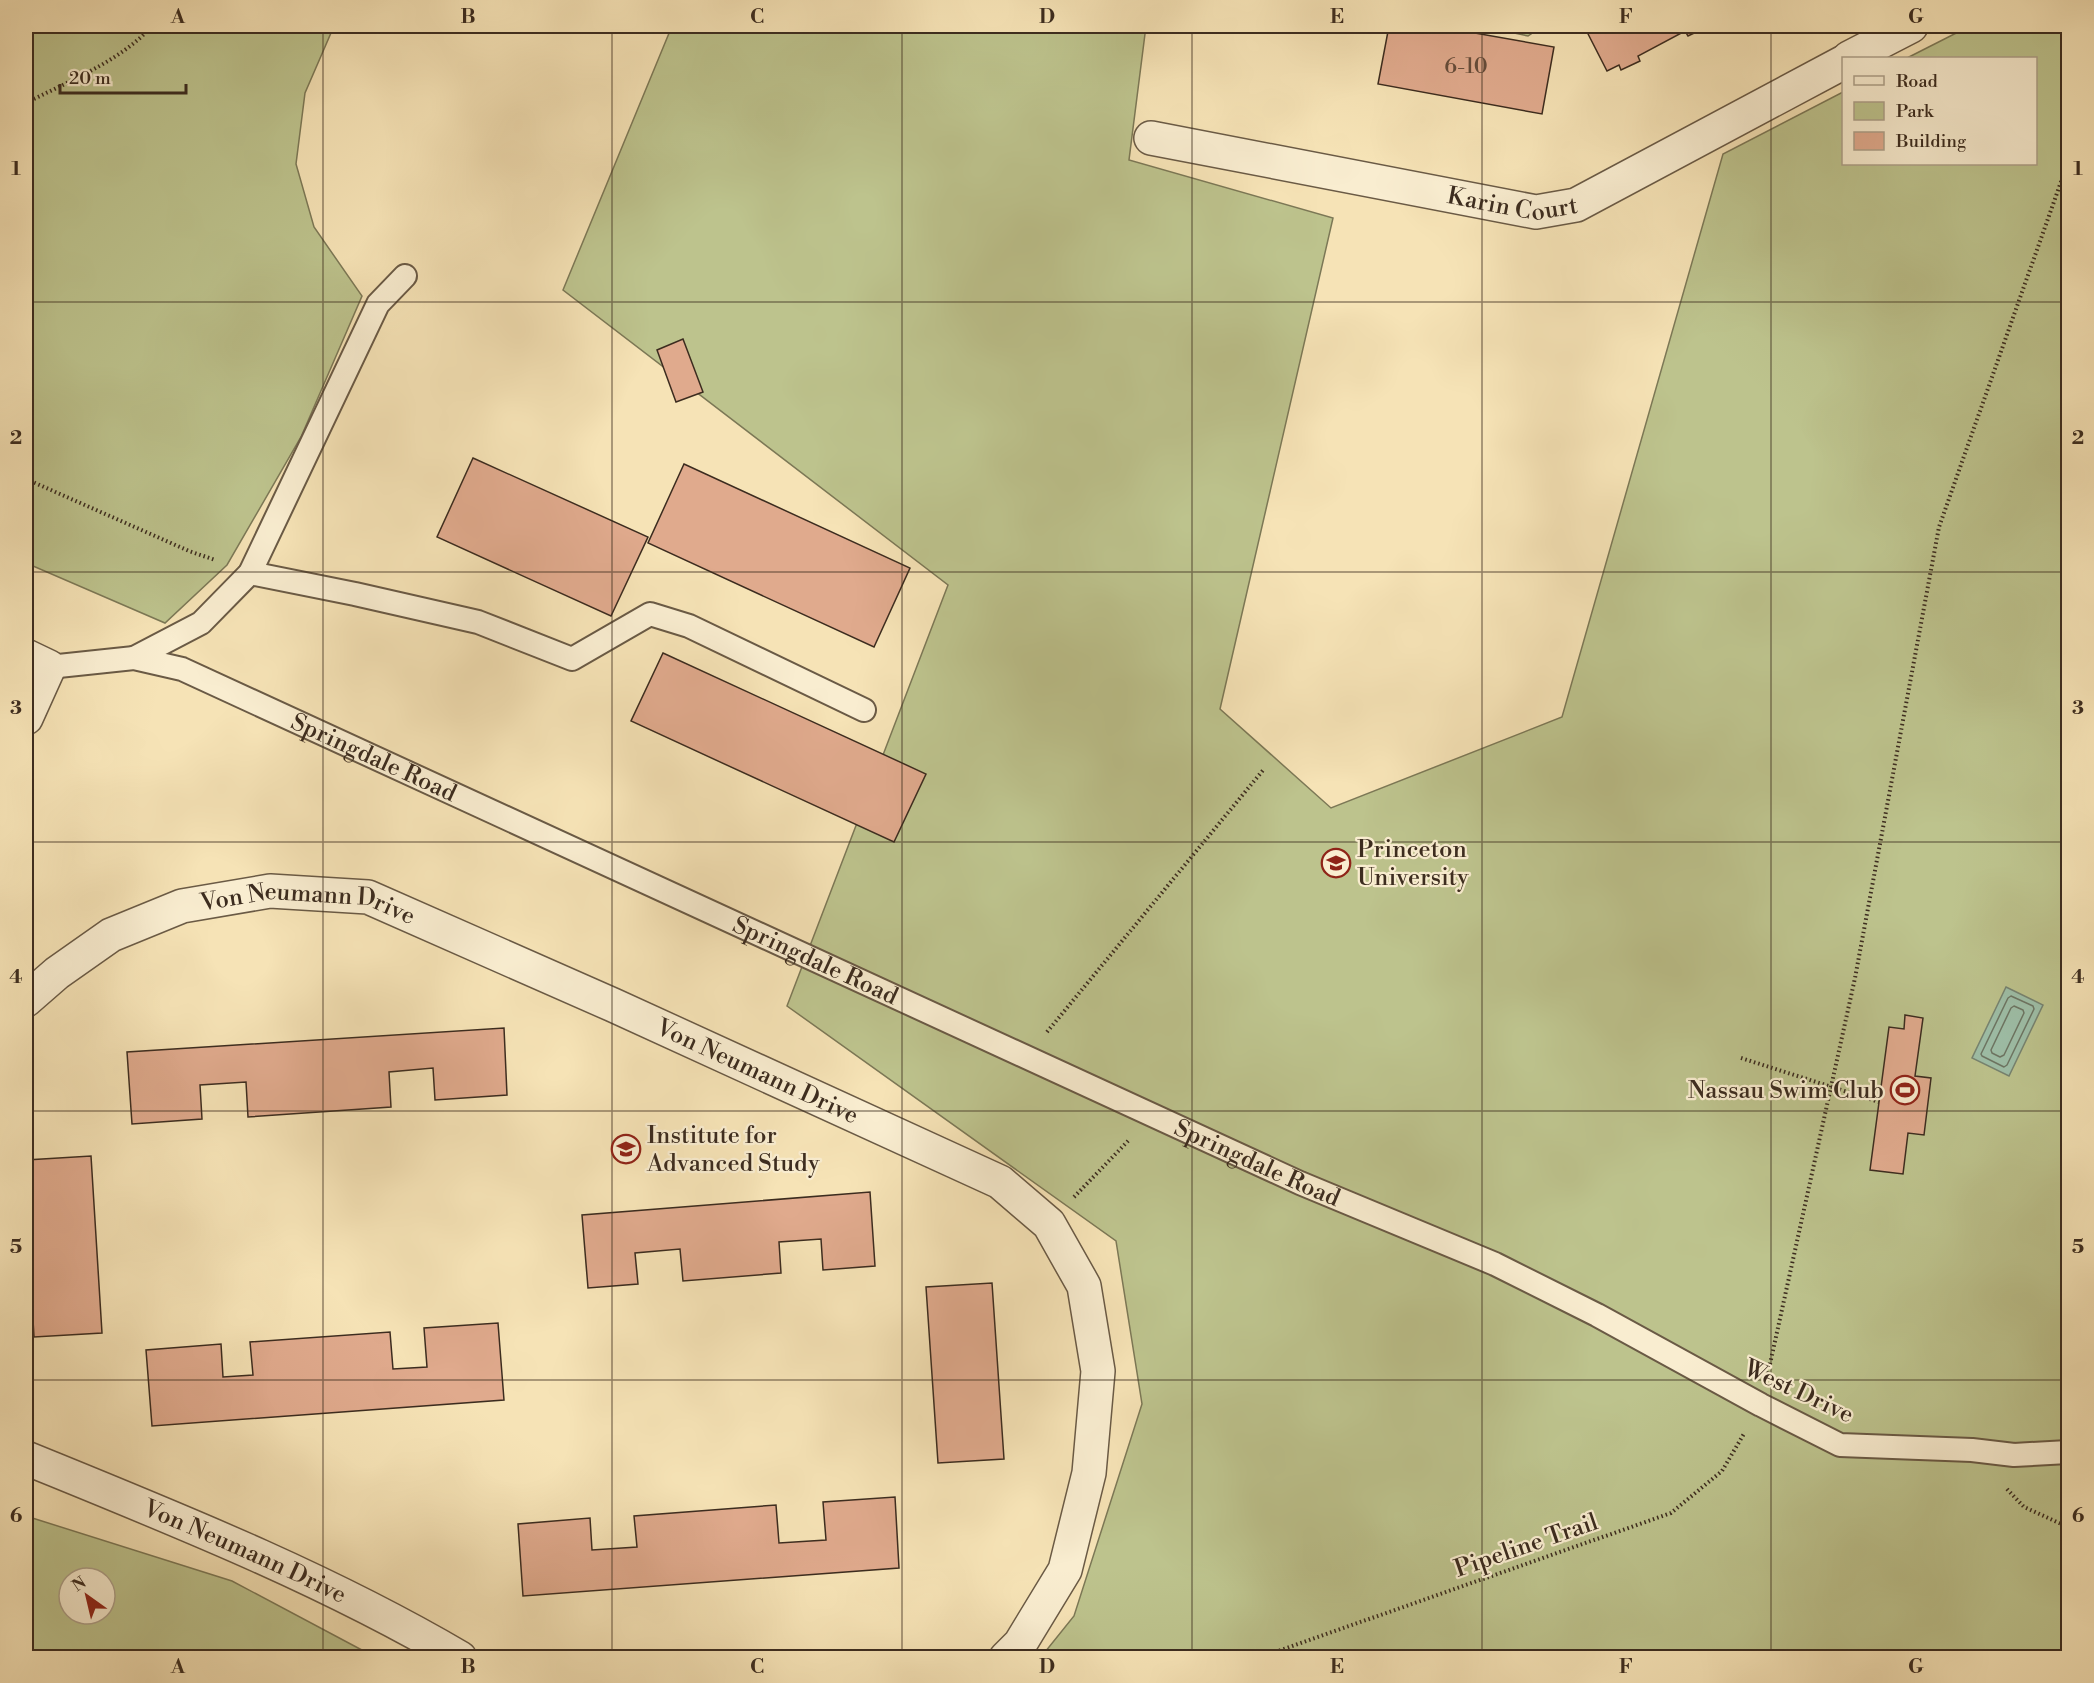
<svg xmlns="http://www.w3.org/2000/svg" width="2094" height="1683" font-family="'Libre Bodoni',serif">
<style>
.green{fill:#bdc38d;stroke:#7c7856;stroke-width:1.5;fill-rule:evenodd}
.water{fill:#9ebfa8;stroke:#778471;stroke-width:1.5}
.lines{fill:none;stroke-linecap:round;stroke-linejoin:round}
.shore{stroke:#6d7664;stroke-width:1.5}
.building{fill:#e0aa8d;stroke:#3c2c1f;stroke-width:1.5}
.service-casing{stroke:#6a5a45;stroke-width:26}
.minor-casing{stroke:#6a5a45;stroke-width:36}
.path{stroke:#3c2c1f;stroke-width:4;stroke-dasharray:1.5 3;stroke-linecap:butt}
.service{stroke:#f9edd0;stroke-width:22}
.minor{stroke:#f9edd0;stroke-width:33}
.grid{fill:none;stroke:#3c2c1f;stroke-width:1.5;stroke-opacity:0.55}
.labels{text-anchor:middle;stroke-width:4.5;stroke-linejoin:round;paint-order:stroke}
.number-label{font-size:21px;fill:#654c3a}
.street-label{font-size:24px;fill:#3c2c1f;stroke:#f9edd0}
.poi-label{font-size:24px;fill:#3c2c1f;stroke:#f9edd0;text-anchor:start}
.neatline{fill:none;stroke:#3c2c1f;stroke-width:2}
.grid-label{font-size:20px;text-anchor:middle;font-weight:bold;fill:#3c2c1f}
</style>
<rect width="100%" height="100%" fill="#f6e3b6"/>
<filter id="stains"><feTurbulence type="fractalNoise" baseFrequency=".00333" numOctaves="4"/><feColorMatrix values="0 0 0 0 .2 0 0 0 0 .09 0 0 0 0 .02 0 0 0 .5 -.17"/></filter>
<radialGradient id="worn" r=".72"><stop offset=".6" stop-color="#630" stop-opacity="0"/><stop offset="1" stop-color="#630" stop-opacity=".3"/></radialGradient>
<path class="green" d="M 26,26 L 334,26 L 305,93 L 296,164 L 314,227 L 362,296 L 301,437 L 227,565 L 165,623 L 26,563 Z
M 672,26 L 1146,26 L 1129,160 L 1333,218 L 1220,709 L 1331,808 L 1562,717 L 1723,154 L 1843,92 L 1844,164 L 2036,164 L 2036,58 L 1907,58 L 1970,26 L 2068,26 L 2068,1657 L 1041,1657 L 1074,1616 L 1142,1404 L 1116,1241 L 787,1006 L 948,585 L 563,290 Z
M 1481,26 L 1543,26 L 1528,36 Z
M 26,1516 L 232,1581 L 375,1657 L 26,1657 ZM 69,1578 L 105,1578 L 105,1614 L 69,1614 Z"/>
<path class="water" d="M 2006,987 L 2043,1005 L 2009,1076 L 1972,1058 Z"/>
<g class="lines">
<path class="shore" d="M 2011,996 L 2033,1006 L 2034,1009 L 2007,1065 L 2004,1067 L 1982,1056 L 1981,1054 L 2008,998 Z
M 2014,1006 L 2023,1010 L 2024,1013 L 2004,1055 L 2000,1057 L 1992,1053 L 1991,1050 L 2011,1008 Z"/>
</g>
<path class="building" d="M 1389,26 L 1435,26 L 1554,47 L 1542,114 L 1378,84 Z
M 1584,26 L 1709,26 L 1688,36 L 1685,31 L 1638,56 L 1640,61 L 1621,70 L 1619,65 L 1607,71 Z
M 683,339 L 703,392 L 676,402 L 657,350 Z
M 473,458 L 648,537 L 611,616 L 437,537 Z
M 684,464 L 910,568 L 874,647 L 648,543 Z
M 663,653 L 926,774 L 894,842 L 631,721 Z
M 1905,1015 L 1923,1018 L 1915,1076 L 1931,1078 L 1924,1135 L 1908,1133 L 1903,1174 L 1870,1170 L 1889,1027 L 1904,1029 Z
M 504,1028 L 507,1095 L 435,1100 L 433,1068 L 389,1072 L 391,1107 L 248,1117 L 246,1082 L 200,1085 L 202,1119 L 132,1124 L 127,1052 Z
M 91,1156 L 102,1333 L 34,1337 L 26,1202 L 26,1160 Z
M 870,1192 L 875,1266 L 823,1270 L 821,1239 L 779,1242 L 781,1273 L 683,1281 L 680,1249 L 635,1253 L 638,1284 L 588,1288 L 582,1215 Z
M 992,1283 L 1004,1459 L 938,1463 L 926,1287 Z
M 498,1323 L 504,1400 L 152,1426 L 146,1350 L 221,1344 L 223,1377 L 253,1375 L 250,1342 L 390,1332 L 393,1369 L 427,1367 L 424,1328 Z
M 895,1497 L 899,1568 L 523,1596 L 518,1524 L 590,1518 L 592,1550 L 637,1547 L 634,1516 L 776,1505 L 779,1543 L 826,1540 L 823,1502 Z"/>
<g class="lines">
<g class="service-casing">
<g id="service">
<path d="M 250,573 L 355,594 L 478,622 L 572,659 L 650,614 L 689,626 L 864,710"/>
<path d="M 134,658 L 201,623 L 250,573 L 378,304 L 405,276"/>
<path id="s1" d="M 49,667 L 134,658 L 182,669 L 1300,1183 L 1495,1264 L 1597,1315 L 1761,1405 L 1840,1445 L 1972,1450 L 2014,1455 L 2068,1452"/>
</g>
</g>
<g class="minor-casing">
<g id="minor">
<path d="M 1849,58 L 1911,26"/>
<path id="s2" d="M 1151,138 L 1536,212 L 1576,205 L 1844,62"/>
<path d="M 26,656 L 49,667 L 26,718"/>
<path id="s3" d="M 26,1000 L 57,973 L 111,935 L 182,906 L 270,891 L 368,897 L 613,1005 L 1000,1182 L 1049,1224 L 1084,1286 L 1098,1371 L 1089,1473 L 1065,1570 L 1020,1644 L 1006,1658"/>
<path id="s4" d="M 26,1458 C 173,1518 322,1577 460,1658"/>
</g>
</g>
<path class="path" d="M 26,103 C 67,82 121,61 152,26
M 26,479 L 189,551 L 215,560
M 1047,1032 L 1264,769
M 1741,1058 L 1879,1102
M 1074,1197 L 1129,1140
M 1768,1373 L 1855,978 L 1939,527 L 2068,162
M 2007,1489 L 2024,1507 L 2068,1527
M 1258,1658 L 1671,1513 L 1722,1471 L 1745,1432"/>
<use href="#service" class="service"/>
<use href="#minor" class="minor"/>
</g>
<path class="grid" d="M 323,26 L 323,1658M 612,26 L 612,1658M 902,26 L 902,1658M 1192,26 L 1192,1658M 1482,26 L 1482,1658M 1771,26 L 1771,1658M 26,302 L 2068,302M 26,572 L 2068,572M 26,842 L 2068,842M 26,1111 L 2068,1111M 26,1380 L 2068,1380"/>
<defs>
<g id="university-ring" transform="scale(1.5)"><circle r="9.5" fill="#f9edd0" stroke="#8f2418" stroke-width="1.5"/><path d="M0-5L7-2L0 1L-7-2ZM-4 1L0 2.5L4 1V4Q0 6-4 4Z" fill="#8f2418"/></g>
<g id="stadium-ring" transform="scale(1.5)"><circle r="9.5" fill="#f9edd0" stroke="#8f2418" stroke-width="1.5"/><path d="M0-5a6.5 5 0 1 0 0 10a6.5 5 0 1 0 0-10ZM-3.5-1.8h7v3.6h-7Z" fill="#8f2418"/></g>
</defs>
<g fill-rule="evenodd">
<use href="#university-ring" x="1336" y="863"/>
<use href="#stadium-ring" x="1905" y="1090"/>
<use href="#university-ring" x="626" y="1149"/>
</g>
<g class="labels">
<g class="number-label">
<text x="1466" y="73">6-10</text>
</g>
<g class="street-label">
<text dy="8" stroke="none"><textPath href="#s2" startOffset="368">Karin Court</textPath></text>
<text dy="8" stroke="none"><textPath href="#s1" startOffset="346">Springdale Road</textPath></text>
<text dy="8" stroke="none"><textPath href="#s3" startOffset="312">Von Neumann Drive</textPath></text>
<text dy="8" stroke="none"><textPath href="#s1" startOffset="832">Springdale Road</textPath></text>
<text dy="8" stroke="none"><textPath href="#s3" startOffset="798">Von Neumann Drive</textPath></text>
<text dy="8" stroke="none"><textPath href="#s1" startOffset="1318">Springdale Road</textPath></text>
<text transform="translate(1799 1391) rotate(25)" y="8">West Drive</text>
<text transform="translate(1526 1545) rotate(-19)" y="8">Pipeline Trail</text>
<text dy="8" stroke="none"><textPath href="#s4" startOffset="238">Von Neumann Drive</textPath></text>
</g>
<g class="poi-label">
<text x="1357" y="857">Princeton<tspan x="1357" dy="28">University</tspan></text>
<text x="1884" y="1098" text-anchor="end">Nassau Swim Club</text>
<text x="647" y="1143">Institute for<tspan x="647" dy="28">Advanced Study</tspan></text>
</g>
</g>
<rect width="2094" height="1683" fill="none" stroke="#f6e3b6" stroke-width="66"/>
<rect x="1842" y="57" width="195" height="108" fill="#f9edd0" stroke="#ada089" stroke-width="1.5"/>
<rect x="1854" y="76" width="30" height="9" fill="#f9edd0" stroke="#ada089" stroke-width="1.5"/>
<text x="1896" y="87" font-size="18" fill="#3c2c1f">Road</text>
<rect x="1854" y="102" width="30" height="18" fill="#bdc38d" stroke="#ada089" stroke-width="1.5"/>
<text x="1896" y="117" font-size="18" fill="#3c2c1f">Park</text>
<rect x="1854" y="132" width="30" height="18" fill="#e0aa8d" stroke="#ada089" stroke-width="1.5"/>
<text x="1896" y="147" font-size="18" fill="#3c2c1f">Building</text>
<g transform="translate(87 1596) rotate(326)"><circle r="28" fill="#f9edd0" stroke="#ada089" stroke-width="1.5"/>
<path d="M0-4.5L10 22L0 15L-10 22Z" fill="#8f2418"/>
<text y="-9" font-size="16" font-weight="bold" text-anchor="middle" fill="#3c2c1f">N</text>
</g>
<path d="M60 84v9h126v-9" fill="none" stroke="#3c2c1f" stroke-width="3"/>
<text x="69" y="84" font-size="18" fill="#3c2c1f" stroke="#f9edd0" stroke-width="4.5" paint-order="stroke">20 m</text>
<rect x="33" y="33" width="2028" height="1617" class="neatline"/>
<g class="grid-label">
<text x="178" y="23">A</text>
<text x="468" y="23">B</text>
<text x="757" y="23">C</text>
<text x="1047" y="23">D</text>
<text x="1337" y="23">E</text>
<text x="1626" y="23">F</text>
<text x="1916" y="23">G</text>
<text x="16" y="175">1</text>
<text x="2078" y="175">1</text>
<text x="16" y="444">2</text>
<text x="2078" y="444">2</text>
<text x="16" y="714">3</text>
<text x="2078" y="714">3</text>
<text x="16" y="983">4</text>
<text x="2078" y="983">4</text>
<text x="16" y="1253">5</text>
<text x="2078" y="1253">5</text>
<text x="16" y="1522">6</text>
<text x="2078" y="1522">6</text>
<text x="178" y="1673">A</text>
<text x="468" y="1673">B</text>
<text x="757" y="1673">C</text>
<text x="1047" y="1673">D</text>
<text x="1337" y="1673">E</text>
<text x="1626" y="1673">F</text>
<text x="1916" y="1673">G</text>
</g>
<rect width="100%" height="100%" filter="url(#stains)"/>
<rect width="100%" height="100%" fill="url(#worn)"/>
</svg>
